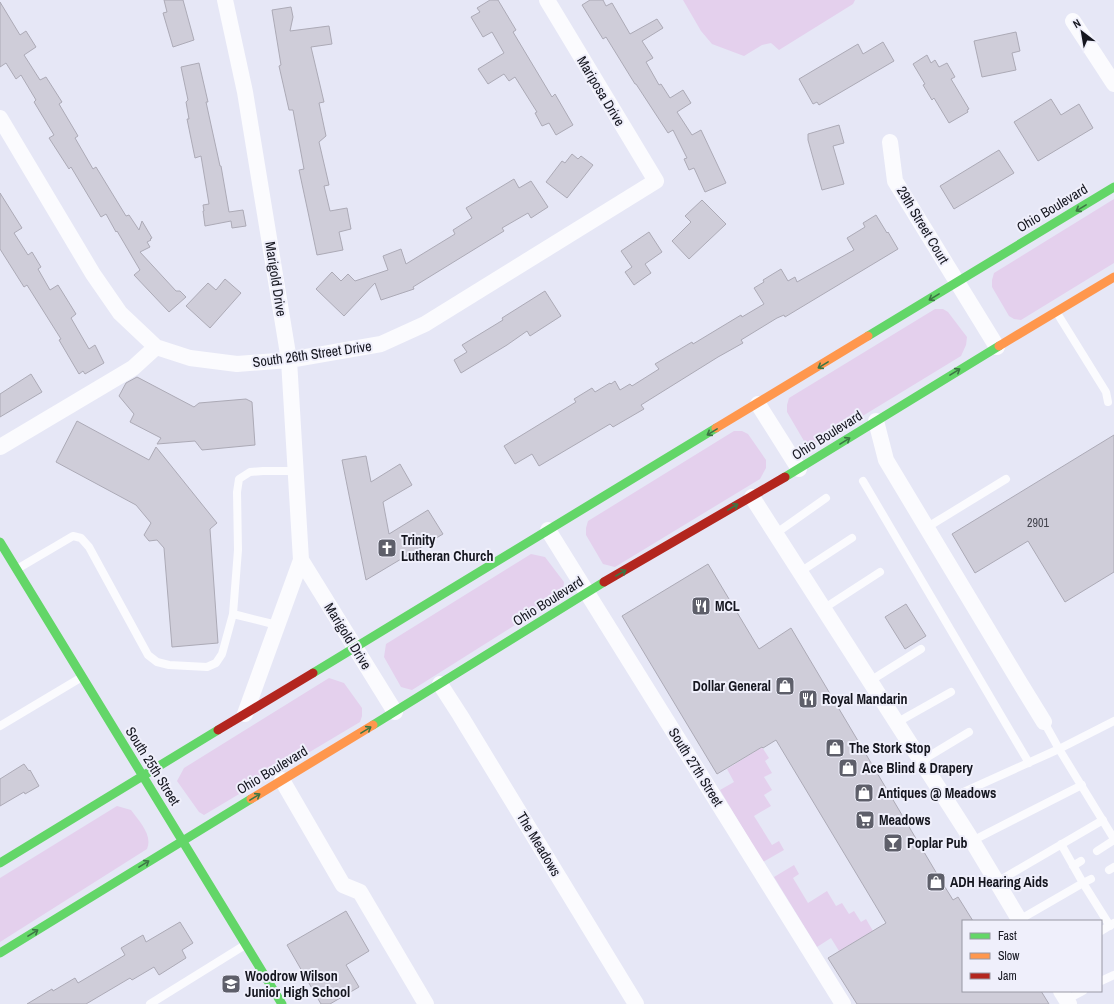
<svg xmlns="http://www.w3.org/2000/svg" width="1114" height="1004" font-family="'Archivo Narrow',sans-serif">
<style>
.green{fill:#e4d0ed}
.building{fill:#cfcdd9;stroke:#acaab6}
.lines{fill:none;stroke-linecap:round;stroke-linejoin:round}
.lane{stroke:#fbfbfe;stroke-width:8}
.street{stroke:#fbfbfe;stroke-width:16}
.fast{stroke:#63d668;stroke-width:9}
.slow{stroke:#ff974d;stroke-width:9}
.jam{stroke:#b3261e;stroke-width:9}
.oneway{stroke:#3c7644}
.labels{text-anchor:middle;stroke-width:4;stroke-linejoin:round;paint-order:stroke}
.number-label{font-size:12px;fill:#44444e}
.street-label{font-size:14px;fill:#15161f;stroke:#efeffb}
.poi-label{font-size:14px;font-weight:bold;fill:#15161f;stroke:#efeffb;text-anchor:start}
</style>
<rect width="100%" height="100%" fill="#e6e7f6"/>
<path class="green" d="M 683,0 L 855,0 L 853,4 L 779,50 L 771,43 L 762,45 L 744,56 L 712,44 L 701,31 Z
M 1114,199 L 1114,263 L 1021,320 L 1014,319 L 1009,316 L 992,287 L 992,280 L 994,273 Z
M 935,309 L 943,309 L 948,312 L 967,337 L 966,345 L 961,356 L 815,445 L 809,444 L 804,441 L 787,412 L 787,405 L 789,398 Z
M 734,431 L 742,431 L 748,434 L 766,460 L 766,468 L 760,479 L 615,567 L 603,564 L 586,535 L 586,528 L 588,521 Z
M 531,554 L 545,557 L 564,582 L 563,591 L 561,596 L 412,690 L 401,687 L 384,657 L 386,644 Z
M 329,678 L 344,683 L 362,708 L 362,716 L 360,722 L 204,815 L 199,812 L 177,781 L 184,768 Z
M 762,747 L 769,758 L 765,761 L 772,773 L 764,777 L 772,790 L 764,795 L 771,806 L 754,816 L 772,845 L 779,841 L 784,850 L 763,862 L 720,790 L 734,782 L 727,769 Z
M 117,806 L 131,810 C 139,821 153,835 147,849 L 0,942 L 0,878 Z
M 794,865 L 799,874 L 793,878 L 808,903 L 827,891 L 836,906 L 842,903 L 849,914 L 854,911 L 861,922 L 866,919 L 873,931 L 839,951 L 831,938 L 817,947 L 774,877 Z"/>
<path class="building" d="M 164,0 L 183,0 L 194,40 L 173,47 L 163,13 L 167,12 Z
M 490,0 L 498,0 L 516,30 L 513,32 L 552,97 L 555,94 L 573,125 L 556,135 L 549,123 L 542,126 L 535,113 L 537,112 L 515,77 L 509,81 L 504,74 L 488,84 L 478,69 L 504,53 L 492,32 L 483,37 L 471,17 L 480,12 L 477,8 Z
M 590,0 L 603,0 L 606,6 L 612,3 L 630,34 L 657,19 L 663,28 L 642,41 L 653,58 L 646,62 L 659,85 L 661,84 L 670,98 L 683,90 L 691,103 L 677,112 L 692,135 L 701,130 L 726,183 L 705,192 L 694,168 L 689,170 L 684,159 L 687,158 L 673,130 L 668,133 L 636,84 L 635,84 L 606,37 L 603,39 L 582,5 Z
M 0,2 L 20,35 L 26,31 L 36,47 L 24,55 L 40,80 L 46,77 L 62,102 L 59,104 L 78,136 L 75,138 L 93,169 L 96,167 L 126,216 L 129,215 L 139,230 L 142,221 L 152,238 L 150,239 L 151,240 L 147,242 L 150,247 L 140,252 L 176,291 L 180,291 L 186,297 L 169,312 L 134,275 L 140,270 L 117,231 L 116,232 L 106,214 L 101,217 L 71,167 L 69,169 L 49,138 L 54,135 L 34,102 L 36,100 L 21,75 L 16,79 L 6,63 L 0,67 Z
M 291,7 L 293,17 L 290,31 L 329,26 L 332,44 L 311,47 L 324,102 L 319,103 L 326,136 L 319,142 L 329,185 L 324,186 L 330,211 L 347,208 L 351,229 L 339,232 L 343,250 L 317,255 L 308,212 L 299,170 L 304,169 L 293,110 L 289,110 L 279,66 L 281,65 L 272,10 Z
M 1016,32 L 1020,51 L 1012,53 L 1016,70 L 982,77 L 974,41 Z
M 883,42 L 894,61 L 819,105 L 817,102 L 813,104 L 799,79 L 858,44 L 863,54 Z
M 927,55 L 931,63 L 935,60 L 939,67 L 947,63 L 955,77 L 951,79 L 969,109 L 967,110 L 968,112 L 949,123 L 934,98 L 932,100 L 923,85 L 925,84 L 913,64 Z
M 199,63 L 208,102 L 206,102 L 220,166 L 221,166 L 229,212 L 243,210 L 246,226 L 232,228 L 231,221 L 205,226 L 203,211 L 204,211 L 203,205 L 209,204 L 201,156 L 195,158 L 187,119 L 189,119 L 186,102 L 188,100 L 181,67 Z
M 1051,99 L 1061,115 L 1079,104 L 1093,128 L 1038,161 L 1014,122 Z
M 839,125 L 844,143 L 833,146 L 844,184 L 822,190 L 808,140 L 808,134 Z
M 999,150 L 1014,173 L 954,209 L 940,186 Z
M 572,154 L 578,159 L 581,156 L 593,165 L 567,198 L 546,182 L 562,161 L 565,163 Z
M 514,179 L 519,188 L 531,181 L 548,207 L 531,218 L 528,213 L 502,228 L 504,231 L 413,287 L 414,289 L 381,300 L 375,283 L 344,316 L 316,289 L 332,272 L 341,281 L 348,274 L 355,281 L 388,270 L 383,256 L 401,249 L 406,264 L 455,234 L 453,230 L 472,218 L 466,208 Z
M 0,193 L 22,228 L 14,233 L 28,255 L 32,252 L 41,267 L 38,269 L 50,290 L 58,285 L 76,314 L 71,318 L 89,349 L 95,345 L 104,363 L 85,374 L 83,371 L 79,374 L 59,340 L 61,339 L 27,285 L 24,287 L 0,249 Z
M 702,200 L 726,224 L 689,259 L 672,241 L 691,222 L 685,216 Z
M 876,215 L 887,233 L 888,232 L 898,249 L 785,317 L 784,315 L 777,318 L 741,340 L 743,343 L 718,357 L 641,405 L 644,409 L 613,427 L 610,424 L 539,466 L 532,454 L 515,464 L 504,446 L 576,402 L 574,399 L 592,388 L 595,392 L 610,383 L 611,384 L 615,381 L 620,390 L 630,384 L 632,386 L 659,369 L 655,364 L 692,342 L 693,344 L 741,315 L 742,317 L 764,304 L 754,288 L 764,282 L 763,280 L 781,269 L 788,281 L 795,277 L 797,282 L 854,250 L 847,238 L 865,227 L 863,223 Z
M 649,232 L 662,252 L 645,264 L 651,273 L 634,285 L 625,272 L 632,267 L 621,251 Z
M 225,279 L 241,293 L 210,328 L 186,306 L 208,283 L 216,290 Z
M 545,291 L 561,316 L 530,336 L 527,331 L 507,345 L 461,373 L 454,360 L 467,352 L 462,345 L 503,320 L 502,318 Z
M 31,374 L 42,392 L 0,417 L 0,394 Z
M 137,377 L 194,407 L 199,403 L 246,399 L 252,402 L 255,445 L 202,450 L 195,441 L 157,444 L 161,438 L 130,422 L 134,414 L 119,396 L 126,383 Z
M 77,421 L 149,460 L 156,447 L 217,523 L 210,529 L 218,643 L 172,647 L 164,548 L 157,540 L 149,541 L 144,535 L 151,523 L 136,505 L 56,462 Z
M 1114,435 L 1114,572 L 1065,602 L 1028,541 L 975,573 L 952,534 Z
M 366,456 L 371,482 L 400,464 L 412,485 L 383,502 L 389,534 L 428,510 L 443,534 L 366,580 L 342,460 Z
M 708,564 L 759,649 L 791,628 L 940,879 L 953,900 L 958,897 L 973,921 L 963,921 L 963,991 L 1041,991 L 1049,1004 L 857,1004 L 828,958 L 886,923 L 776,740 L 763,748 L 762,747 L 717,774 L 622,616 Z
M 906,604 L 926,636 L 905,649 L 885,617 Z
M 24,764 L 29,771 L 30,770 L 39,786 L 25,794 L 24,792 L 0,806 L 0,779 Z
M 346,911 L 369,951 L 346,965 L 359,987 L 330,1004 L 321,1004 L 287,945 Z
M 180,922 L 193,943 L 182,950 L 186,958 L 159,975 L 154,967 L 132,980 L 130,978 L 86,1004 L 27,1004 L 52,989 L 53,991 L 75,978 L 78,983 L 110,964 L 125,955 L 121,948 L 143,935 L 146,942 Z"/>
<g class="lines">
<path class="lane" d="M 1057,313 L 1106,392 L 1108,402
M 863,481 L 1029,763
M 926,528 L 1006,479
M 775,534 L 826,498
M 17,569 L 73,536 L 81,538 L 89,547 L 148,655 L 157,662 L 169,665 L 207,667 L 216,663 L 222,654 L 233,614 L 238,550 L 237,492 L 239,479 L 250,472 L 263,471 L 295,471
M 800,572 L 852,538
M 823,609 L 880,572
M 233,614 L 277,625
M 870,681 L 921,649
M 1114,721 L 1059,749 L 1114,839
M 896,723 L 951,692
M 0,726 L 82,677
M 921,761 L 969,732
M 946,800 L 1059,749 L 1044,722
M 972,841 L 1082,785
M 1097,851 L 1114,840
M 1073,866 L 1081,861
M 1109,870 L 1114,867
M 1091,879 L 1083,883 L 1110,926
M 997,882 L 1103,820
M 1019,920 L 1083,883 L 1061,844
M 1101,931 L 1114,923
M 1101,981 L 1114,975
M 1066,1000 L 1083,991
M 150,1004 L 245,945"/>
<path class="street" d="M 225,0 L 245,92 L 289,360 L 301,560 L 245,714
M 1073,21 L 1114,84
M 0,118 L 93,274 L 120,313 L 156,347 L 190,358 L 237,364 L 289,360 L 381,344 L 425,324 L 656,181 L 547,0
M 890,142 L 895,181 L 997,347
M 758,404 L 799,469
M 876,421 L 886,460 L 1017,678 L 1044,722
M 0,447 L 133,368 L 156,347
M 752,497 L 968,834 L 1020,921
M 548,530 L 843,1004
M 301,560 L 395,712
M 440,684 L 460,715 L 636,1004
M 282,780 L 343,885 L 360,892 L 426,1004
M 1061,991 L 1069,1004"/>
<path class="fast" d="M 868,336 L 1114,187
M 785,477 L 999,346
M 0,542 L 282,1004
M 313,673 L 716,428
M 373,725 L 604,582
M 0,863 L 218,730
M 0,953 L 251,799"/>
<path class="slow" d="M 999,346 L 1114,277
M 716,428 L 868,336
M 251,799 L 373,725"/>
<path class="jam" d="M 604,582 L 785,477
M 218,730 L 313,673"/>
</g>
<defs><path id="oneway-shaft" d="M-6 0H5M1.5-3L5.5 0L1.5 3" fill="none" stroke-width="1.6" stroke-linecap="round" stroke-linejoin="round"/></defs>
<g class="oneway">
<use href="#oneway-shaft" transform="translate(1081 208) rotate(149)"/>
<use href="#oneway-shaft" transform="translate(934 297) rotate(149)"/>
<use href="#oneway-shaft" transform="translate(823 365) rotate(149)"/>
<use href="#oneway-shaft" transform="translate(955 372) rotate(-32)"/>
<use href="#oneway-shaft" transform="translate(712 432) rotate(149)"/>
<use href="#oneway-shaft" transform="translate(845 441) rotate(-32)"/>
<use href="#oneway-shaft" transform="translate(733 507) rotate(-30)"/>
<use href="#oneway-shaft" transform="translate(621 573) rotate(-30)"/>
<use href="#oneway-shaft" transform="translate(366 730) rotate(-31)"/>
<use href="#oneway-shaft" transform="translate(255 797) rotate(-31)"/>
<use href="#oneway-shaft" transform="translate(144 864) rotate(-32)"/>
<use href="#oneway-shaft" transform="translate(33 933) rotate(-32)"/>
</g>
<defs>
<g id="church-square" transform="scale(1)"><rect x="-9" y="-9" width="18" height="18" rx="4" fill="#5e5f6a" stroke="#efeffb"/><path d="M-1.2-6h2.4v3.5h3.3v2.4h-3.3V6h-2.4V-.1h-3.3v-2.4h3.3Z" fill="#fff"/></g>
<g id="restaurant-square" transform="scale(1)"><rect x="-9" y="-9" width="18" height="18" rx="4" fill="#5e5f6a" stroke="#efeffb"/><path d="M-5-6h1v4h1v-4h1v4h1v-4h1v5L-1.5 .5V6h-2V.5L-5-1ZM5-6V6H3V1.5H1.5Q1.5-4 5-6Z" fill="#fff"/></g>
<g id="shop-square" transform="scale(1)"><rect x="-9" y="-9" width="18" height="18" rx="4" fill="#5e5f6a" stroke="#efeffb"/><path d="M-5-2.5h2.3a2.7 3.5 0 0 1 5.4 0H5L5.5 6h-11ZM-1.5-2.5h3a1.5 2.3 0 0 0-3 0Z" fill="#fff"/></g>
<g id="supermarket-square" transform="scale(1)"><rect x="-9" y="-9" width="18" height="18" rx="4" fill="#5e5f6a" stroke="#efeffb"/><path d="M-6-5.5h2.5l.6 2H6L4.5 2H-2.5L-4.4-4H-6ZM-1.5 3.2a1.3 1.3 0 1 0 .1 0ZM3 3.2a1.3 1.3 0 1 0 .1 0Z" fill="#fff"/></g>
<g id="bar-square" transform="scale(1)"><rect x="-9" y="-9" width="18" height="18" rx="4" fill="#5e5f6a" stroke="#efeffb"/><path d="M-6-5H6L.8 .8V4.5H3.5V6h-7V4.5H-.8V.8Z" fill="#fff"/></g>
<g id="school-square" transform="scale(1)"><rect x="-9" y="-9" width="18" height="18" rx="4" fill="#5e5f6a" stroke="#efeffb"/><path d="M0-5L7-2L0 1L-7-2ZM-4 1L0 2.5L4 1V4Q0 6-4 4Z" fill="#fff"/></g>
</defs>
<g fill-rule="evenodd">
<use href="#church-square" x="387" y="548"/>
<use href="#restaurant-square" x="701" y="606"/>
<use href="#shop-square" x="785" y="686"/>
<use href="#restaurant-square" x="808" y="699"/>
<use href="#shop-square" x="835" y="748"/>
<use href="#shop-square" x="848" y="768"/>
<use href="#shop-square" x="864" y="793"/>
<use href="#supermarket-square" x="865" y="820"/>
<use href="#bar-square" x="893" y="843"/>
<use href="#shop-square" x="936" y="882"/>
<use href="#school-square" x="231" y="984"/>
</g>
<g class="labels">
<g class="number-label">
<text x="1038" y="527">2901</text>
</g>
<g class="street-label">
<text transform="translate(601 91) rotate(59)" y="5">Mariposa Drive</text>
<text transform="translate(1052 208) rotate(-31)" y="5">Ohio Boulevard</text>
<text transform="translate(923 225) rotate(59)" y="5">29th Street Court</text>
<text transform="translate(276 279) rotate(81)" y="5">Marigold Drive</text>
<text transform="translate(312 354) rotate(-8)" y="5">South 26th Street Drive</text>
<text transform="translate(827 435) rotate(-32)" y="5">Ohio Boulevard</text>
<text transform="translate(548 601) rotate(-32)" y="5">Ohio Boulevard</text>
<text transform="translate(348 636) rotate(58)" y="5">Marigold Drive</text>
<text transform="translate(153 766) rotate(58)" y="5">South 25th Street</text>
<text transform="translate(696 767) rotate(58)" y="5">South 27th Street</text>
<text transform="translate(272 770) rotate(-31)" y="5">Ohio Boulevard</text>
<text transform="translate(539 844) rotate(59)" y="5">The Meadows</text>
</g>
<g class="poi-label">
<text x="401" y="545">Trinity<tspan x="401" dy="16">Lutheran Church</tspan></text>
<text x="715" y="611">MCL</text>
<text x="771" y="691" text-anchor="end">Dollar General</text>
<text x="822" y="704">Royal Mandarin</text>
<text x="849" y="753">The Stork Stop</text>
<text x="862" y="773">Ace Blind &amp; Drapery</text>
<text x="878" y="798">Antiques @ Meadows</text>
<text x="879" y="825">Meadows</text>
<text x="907" y="848">Poplar Pub</text>
<text x="950" y="887">ADH Hearing Aids</text>
<text x="245" y="981">Woodrow Wilson<tspan x="245" dy="16">Junior High School</tspan></text>
</g>
</g>
<rect x="962" y="920" width="140" height="72" fill="#efeffb" stroke="#9898a3"/>
<rect x="970" y="933" width="20" height="6" fill="#63d668" stroke="#9898a3"/>
<text x="998" y="940" font-size="12" fill="#15161f">Fast</text>
<rect x="970" y="953" width="20" height="6" fill="#ff974d" stroke="#9898a3"/>
<text x="998" y="960" font-size="12" fill="#15161f">Slow</text>
<rect x="970" y="973" width="20" height="6" fill="#b3261e" stroke="#9898a3"/>
<text x="998" y="980" font-size="12" fill="#15161f">Jam</text>
<g transform="translate(1082 32) rotate(329)" stroke="#efeffb" stroke-width="3" paint-order="stroke">
<path d="M0-3L7 15L0 10L-7 15Z" fill="#15161f"/>
<text y="-6" font-size="11" font-weight="bold" text-anchor="middle" fill="#15161f">N</text>
</g>
</svg>
